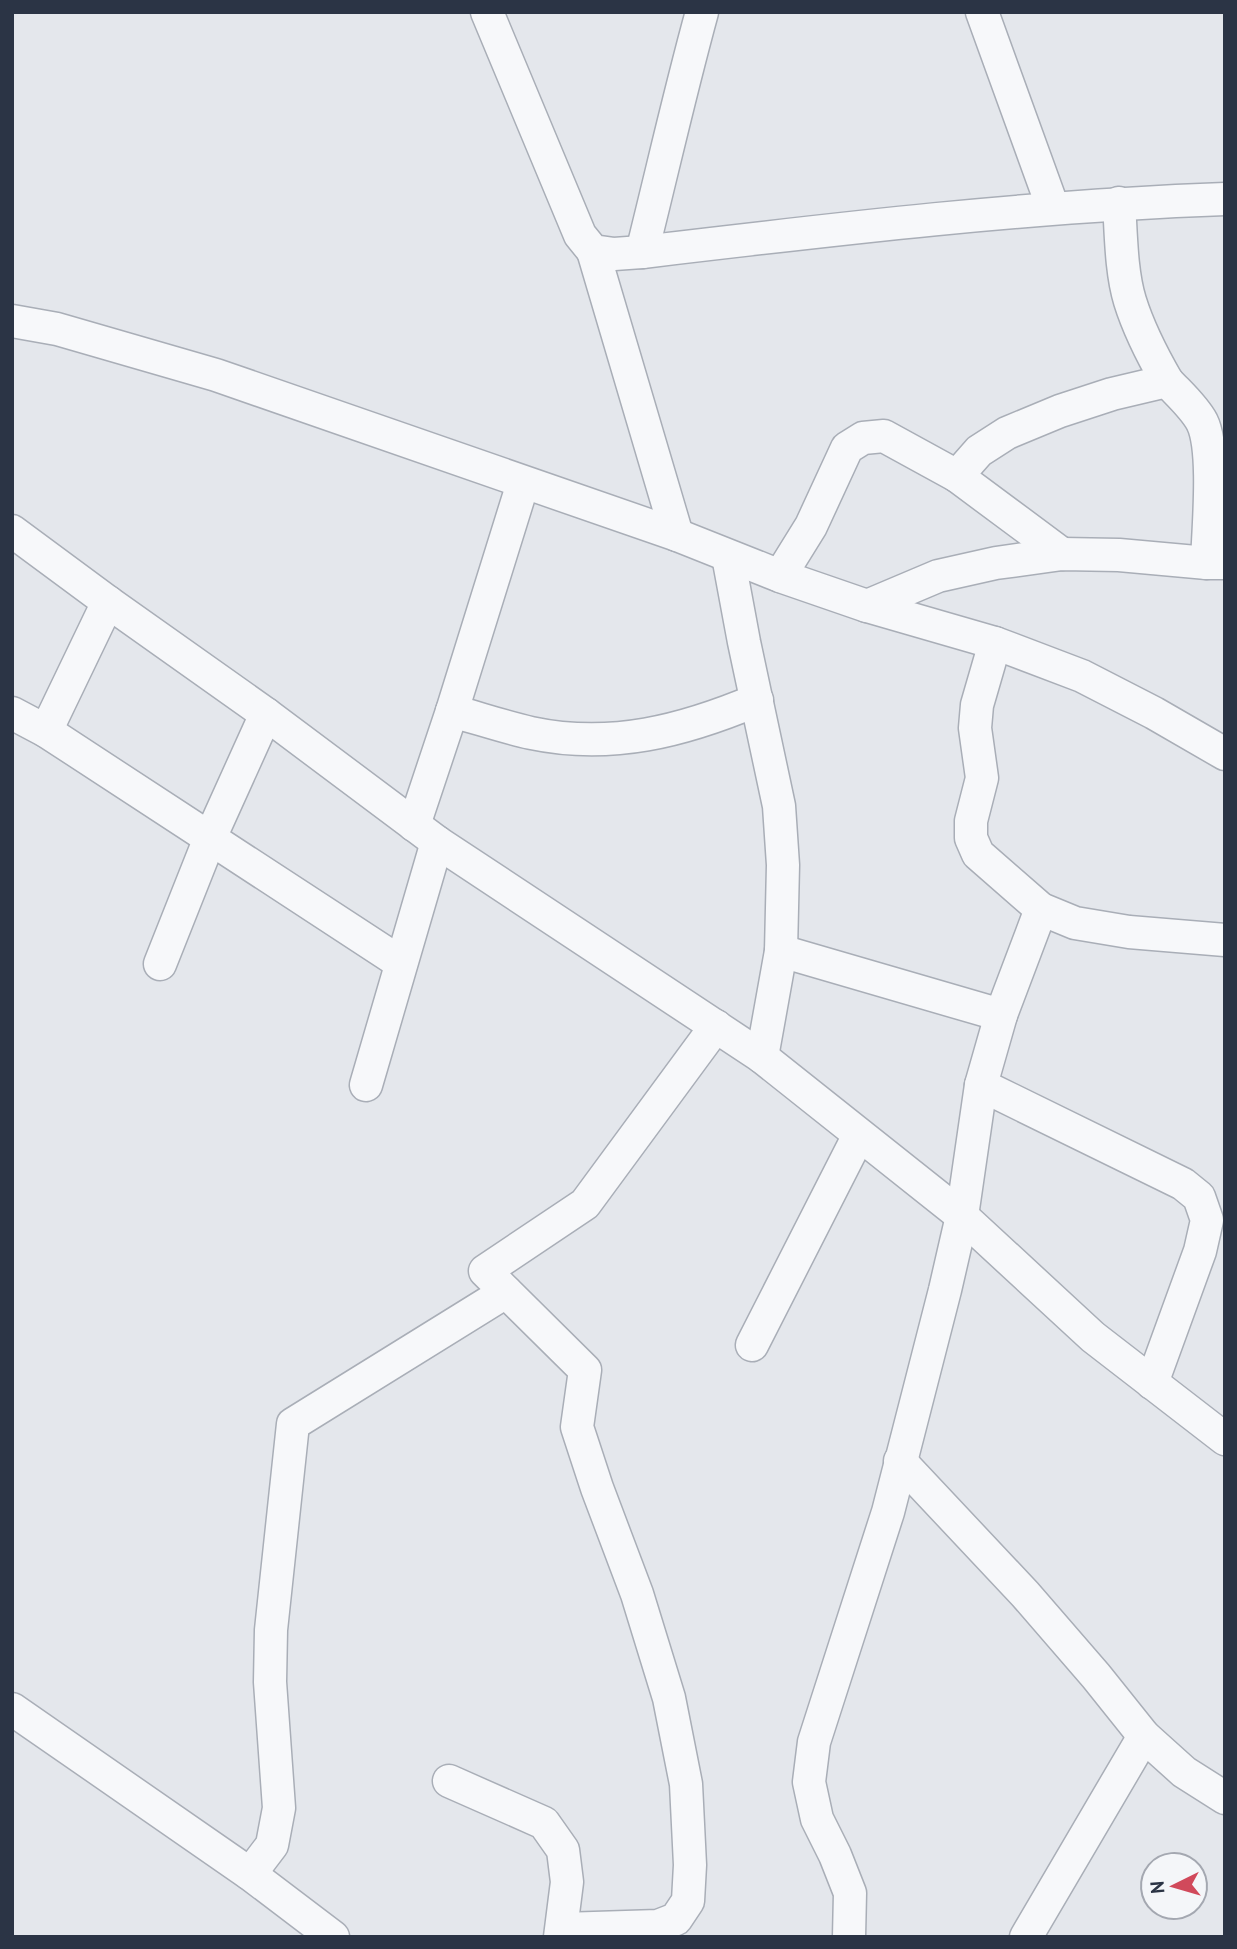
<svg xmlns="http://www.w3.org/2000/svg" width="1237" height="1949" font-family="'PT Sans',sans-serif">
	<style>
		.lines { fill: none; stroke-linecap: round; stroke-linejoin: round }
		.minor-casing { stroke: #a9aeb7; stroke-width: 35 }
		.minor { stroke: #f7f8fa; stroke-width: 32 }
	</style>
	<rect width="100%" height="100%" fill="#e4e7ec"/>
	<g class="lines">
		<defs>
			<g id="minor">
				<path d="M487,12L580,235L593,251L614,254L642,252C836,229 1029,206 1225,199"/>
				<polyline points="982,12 1053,208"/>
				<path d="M1119,203C1121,233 1121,272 1130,301C1139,330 1152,355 1167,381"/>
				<polyline points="593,251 677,535"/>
				<path d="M642,252C662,172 680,92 702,12"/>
				<polyline points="12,321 57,329 216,375 677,535 780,576 867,606 995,643 1082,676 1154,713 1225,754"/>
				<path d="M957,476L979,451L1007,433L1060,411L1112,394L1167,381C1179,394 1194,407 1202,422C1216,450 1208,530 1207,563"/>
				<polyline points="12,531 108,602 266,714 437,842 762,1057 962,1216 1093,1337 1225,1439"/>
				<polyline points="728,556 744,642 779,806 783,865 781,951 762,1057"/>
				<polyline points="780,576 811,526 847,448 863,438 884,436 957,476 1062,554"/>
				<polyline points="867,606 938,576 996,563 1062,554 1119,555 1207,563 1225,563"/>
				<polyline points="995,643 977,705 975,728 982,778 971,821 971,838 978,854 1041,909 1075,923 1129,932 1225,940"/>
				<path d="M452,711C478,718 504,727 531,733C611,750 683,731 757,700"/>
				<polyline points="12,713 46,731 401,963"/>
				<polyline points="46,731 108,602"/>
				<polyline points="414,825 452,711 523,483"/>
				<polyline points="781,951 1001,1015"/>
				<polyline points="160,964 210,838 266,714"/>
				<polyline points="366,1085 437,842"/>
				<polyline points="981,1085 1183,1184 1199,1197 1207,1220 1200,1251 1152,1383"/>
				<polyline points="752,1345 859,1135"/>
				<polyline points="900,1461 1025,1594 1096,1676 1144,1736 1184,1772 1225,1798"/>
				<polyline points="12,1709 250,1874 333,1937"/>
				<polyline points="449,1781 544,1823 563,1850 567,1882 560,1937"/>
				<polyline points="250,1874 272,1845 279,1808 270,1682 271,1630 293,1424 506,1292"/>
				<polyline points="562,1929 658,1926 676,1919 688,1901 690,1865 686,1784 669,1698 637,1594 597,1488 577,1427 585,1370 485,1271 585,1204 716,1026"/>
				<polyline points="849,1937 850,1893 835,1855 817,1819 809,1782 814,1742 888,1512 945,1290 962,1216 981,1085 1001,1015 1041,909"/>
				<polyline points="1026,1937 1144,1736"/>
			</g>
		</defs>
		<!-- minor casing -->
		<use href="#minor" class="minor-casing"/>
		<!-- minor -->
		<use href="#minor" class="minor"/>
	</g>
	<!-- border -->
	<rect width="1237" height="1949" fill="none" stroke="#2b3445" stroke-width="28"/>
	<!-- north arrow -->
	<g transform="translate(1174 1886) rotate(265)"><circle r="33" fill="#f4f6f9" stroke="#a4a8b1" stroke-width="2"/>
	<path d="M0-5L12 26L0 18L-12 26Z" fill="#d1495b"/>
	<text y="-10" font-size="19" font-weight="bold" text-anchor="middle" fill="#2b3445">N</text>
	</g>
</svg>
